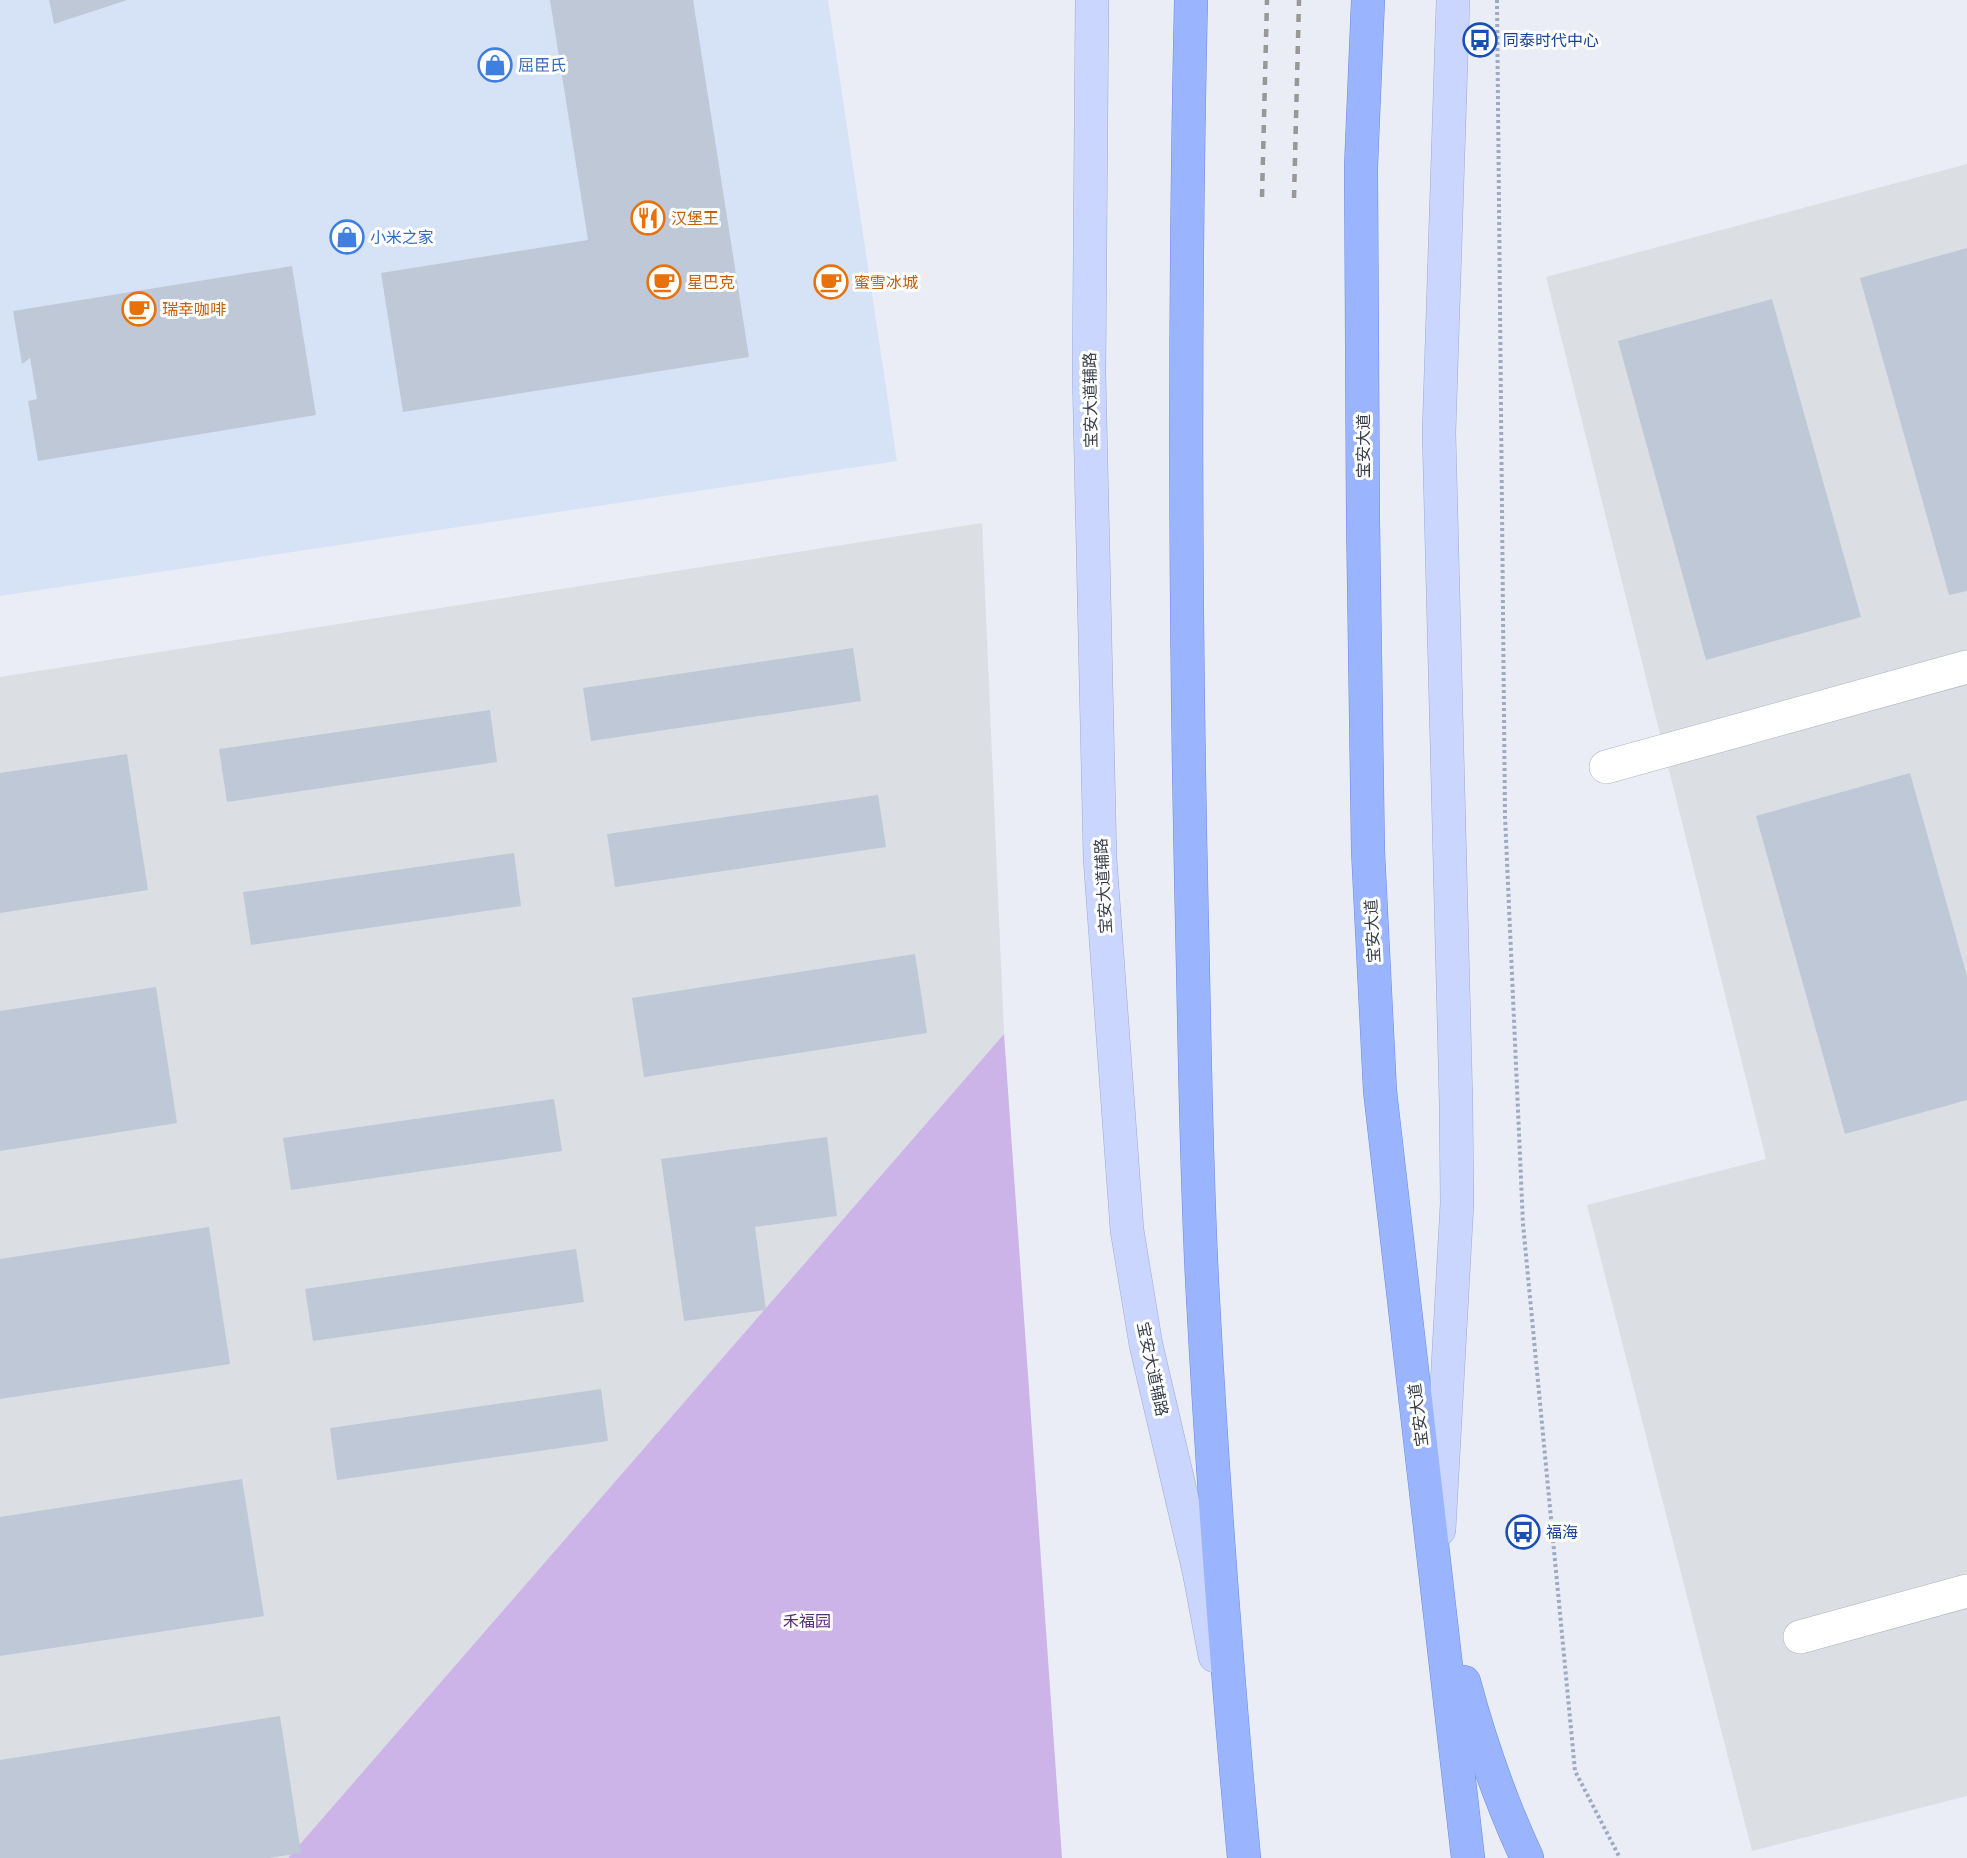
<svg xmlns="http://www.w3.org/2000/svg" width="1967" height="1858" font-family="'Work Sans','Noto Sans SC',sans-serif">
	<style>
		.commercial { fill: #d6e3f6 }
		.industrial { fill: #dbdfe4 }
		.green { fill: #ccb3e8 }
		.building { fill: #bfc8d6 }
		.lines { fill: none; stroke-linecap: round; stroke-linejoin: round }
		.street-casing { stroke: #acb3c0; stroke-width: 34 }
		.secondary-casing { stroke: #9cabd7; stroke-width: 34 }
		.primary-casing { stroke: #698ce3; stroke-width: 34 }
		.path { stroke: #9daac2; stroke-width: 4; stroke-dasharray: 3 3; stroke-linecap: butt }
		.street { stroke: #fff; stroke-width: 33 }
		.secondary { stroke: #cad6fe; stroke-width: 33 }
		.primary { stroke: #9ab5fd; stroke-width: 33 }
		.rail { stroke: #989898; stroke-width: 4.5; stroke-dasharray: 8 8; stroke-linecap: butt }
		.labels { text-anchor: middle; stroke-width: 6; stroke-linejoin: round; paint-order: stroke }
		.transit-label { font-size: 16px; fill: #164399; stroke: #fff; text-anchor: start }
		.shop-label { font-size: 16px; fill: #366cbe; stroke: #fff; text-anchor: start }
		.food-label { font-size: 16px; fill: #c56008; stroke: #fff; text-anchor: start }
		.street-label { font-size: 16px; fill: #383e49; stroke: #fff }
		.park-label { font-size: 16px; fill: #5d2a7b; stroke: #fff }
	</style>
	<rect width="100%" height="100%" fill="#eaedf5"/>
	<!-- commercial -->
	<polygon class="commercial" points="0,0 828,0 897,461 0,596"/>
	<!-- industrial -->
	<g class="industrial">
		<polygon points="1967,164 1967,1796 1752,1851 1587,1205 1766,1159 1546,277"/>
		<polygon points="982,523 1004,1034 288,1858 0,1858 0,677"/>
	</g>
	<!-- green -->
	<polygon class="green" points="1004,1034 1062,1858 288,1858"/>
	<!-- building -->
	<g class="building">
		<polygon points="49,0 127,0 54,24"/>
		<polygon points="550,0 693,0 749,357 403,412 381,273 588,240"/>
		<polygon points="1967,248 1967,591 1949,595 1860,278"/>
		<polygon points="292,266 316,415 38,461 28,401 37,399 30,358 22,364 13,311"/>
		<polygon points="1772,299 1861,617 1706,660 1618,341"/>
		<polygon points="853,648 861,701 591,741 583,688"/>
		<polygon points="490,710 497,762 227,802 219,749"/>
		<polygon points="127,754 148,890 0,913 0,773"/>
		<polygon points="1910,773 1967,976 1967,1100 1845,1134 1756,816"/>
		<polygon points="878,795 886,847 615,887 607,834"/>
		<polygon points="514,853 521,906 251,945 243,892"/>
		<polygon points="915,954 927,1033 644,1077 632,998"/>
		<polygon points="156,987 177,1123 0,1151 0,1011"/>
		<polygon points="554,1099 562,1151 291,1190 283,1138"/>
		<polygon points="827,1137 837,1216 755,1227 766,1310 684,1321 661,1159"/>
		<polygon points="209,1227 230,1364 0,1399 0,1259"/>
		<polygon points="576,1249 584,1302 313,1341 305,1289"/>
		<polygon points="601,1389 608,1441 337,1480 330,1428"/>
		<polygon points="242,1479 264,1616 0,1656 0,1517"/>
		<polygon points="280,1716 301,1853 269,1858 0,1858 0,1760"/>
	</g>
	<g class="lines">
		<defs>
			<g id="street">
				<polyline points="1606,767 1967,667"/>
				<polyline points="1800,1637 1967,1591"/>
			</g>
			<g id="secondary">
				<polyline points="1092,0 1089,373 1100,858 1127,1230 1146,1345 1199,1571 1215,1656"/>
				<polyline points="1439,1530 1457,1203 1456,1103 1439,433 1453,0"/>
			</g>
			<g id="primary">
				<path d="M1191,0C1184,308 1185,617 1192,925C1195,1050 1196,1174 1203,1299C1213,1486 1227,1672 1244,1858"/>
				<polyline points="1368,0 1361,167 1363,520 1368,851 1380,1091 1468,1858"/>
				<path d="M1464,1682C1480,1742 1501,1802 1527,1858"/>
			</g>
		</defs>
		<!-- street casing -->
		<use href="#street" class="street-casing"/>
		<!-- secondary casing -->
		<use href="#secondary" class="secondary-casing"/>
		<!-- primary casing -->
		<use href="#primary" class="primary-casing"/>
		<!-- path -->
		<polyline class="path" points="1497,0 1505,816 1523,1224 1575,1771 1620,1858"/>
		<!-- street -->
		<use href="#street" class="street"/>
		<!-- secondary -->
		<use href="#secondary" class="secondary"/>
		<!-- primary -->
		<use href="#primary" class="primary"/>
		<!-- rail -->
		<g class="rail">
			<polyline points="1262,197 1267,0"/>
			<polyline points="1294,198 1299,0"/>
		</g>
	</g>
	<!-- icons -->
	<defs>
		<symbol id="bus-ring" viewBox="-11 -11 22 22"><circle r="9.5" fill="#fff" stroke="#1a4fb4" stroke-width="1.5"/><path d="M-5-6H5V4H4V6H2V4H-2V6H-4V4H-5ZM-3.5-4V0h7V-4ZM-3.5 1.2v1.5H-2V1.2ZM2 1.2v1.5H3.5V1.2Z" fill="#1a4fb4"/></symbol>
		<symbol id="shop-ring" viewBox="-11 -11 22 22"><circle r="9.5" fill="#fff" stroke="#3f7fe0" stroke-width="1.5"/><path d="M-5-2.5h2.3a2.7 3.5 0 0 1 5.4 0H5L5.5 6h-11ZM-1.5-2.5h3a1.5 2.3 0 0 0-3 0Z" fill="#3f7fe0"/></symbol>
		<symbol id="restaurant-ring" viewBox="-11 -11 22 22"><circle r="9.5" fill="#fff" stroke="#e8710a" stroke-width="1.5"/><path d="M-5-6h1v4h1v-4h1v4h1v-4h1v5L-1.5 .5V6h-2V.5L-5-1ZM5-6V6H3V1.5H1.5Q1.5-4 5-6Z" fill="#e8710a"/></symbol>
		<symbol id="cafe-ring" viewBox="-11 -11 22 22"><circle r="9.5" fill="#fff" stroke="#e8710a" stroke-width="1.5"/><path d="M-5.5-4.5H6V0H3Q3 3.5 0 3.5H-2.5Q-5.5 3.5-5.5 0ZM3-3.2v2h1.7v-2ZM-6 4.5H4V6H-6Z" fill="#e8710a"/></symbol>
	</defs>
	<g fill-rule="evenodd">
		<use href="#bus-ring" x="1461" y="21" width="38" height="38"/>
		<use href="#shop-ring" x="476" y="46" width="38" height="38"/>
		<use href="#restaurant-ring" x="629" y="199" width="38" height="38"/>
		<use href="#shop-ring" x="328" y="218" width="38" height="38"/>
		<use href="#cafe-ring" x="645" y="263" width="38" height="38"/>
		<use href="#cafe-ring" x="812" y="263" width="38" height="38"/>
		<use href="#cafe-ring" x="120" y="290" width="38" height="38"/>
		<use href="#bus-ring" x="1504" y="1513" width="38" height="38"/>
	</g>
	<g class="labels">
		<!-- transit labels -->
		<g class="transit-label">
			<text x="1503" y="46">同泰时代中心</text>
			<text x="1546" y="1538">福海</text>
		</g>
		<!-- shop labels -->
		<g class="shop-label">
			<text x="518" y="71">屈臣氏</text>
			<text x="370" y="243">小米之家</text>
		</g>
		<!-- food labels -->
		<g class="food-label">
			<text x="671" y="224">汉堡王</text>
			<text x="687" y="288">星巴克</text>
			<text x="854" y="288">蜜雪冰城</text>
			<text x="162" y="315">瑞幸咖啡</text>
		</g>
		<!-- street labels -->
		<g class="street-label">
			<text transform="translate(1090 400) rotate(-91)" y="6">宝安大道辅路</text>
			<text transform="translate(1363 446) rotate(-90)" y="6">宝安大道</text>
			<text transform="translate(1103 886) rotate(-93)" y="6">宝安大道辅路</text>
			<text transform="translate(1372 931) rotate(-93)" y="6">宝安大道</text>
			<text transform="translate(1153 1369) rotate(78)" y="6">宝安大道辅路</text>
			<text transform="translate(1418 1415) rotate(-97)" y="6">宝安大道</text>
		</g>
		<!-- park labels -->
		<g class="park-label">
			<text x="807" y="1627">禾福园</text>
		</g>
	</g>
</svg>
